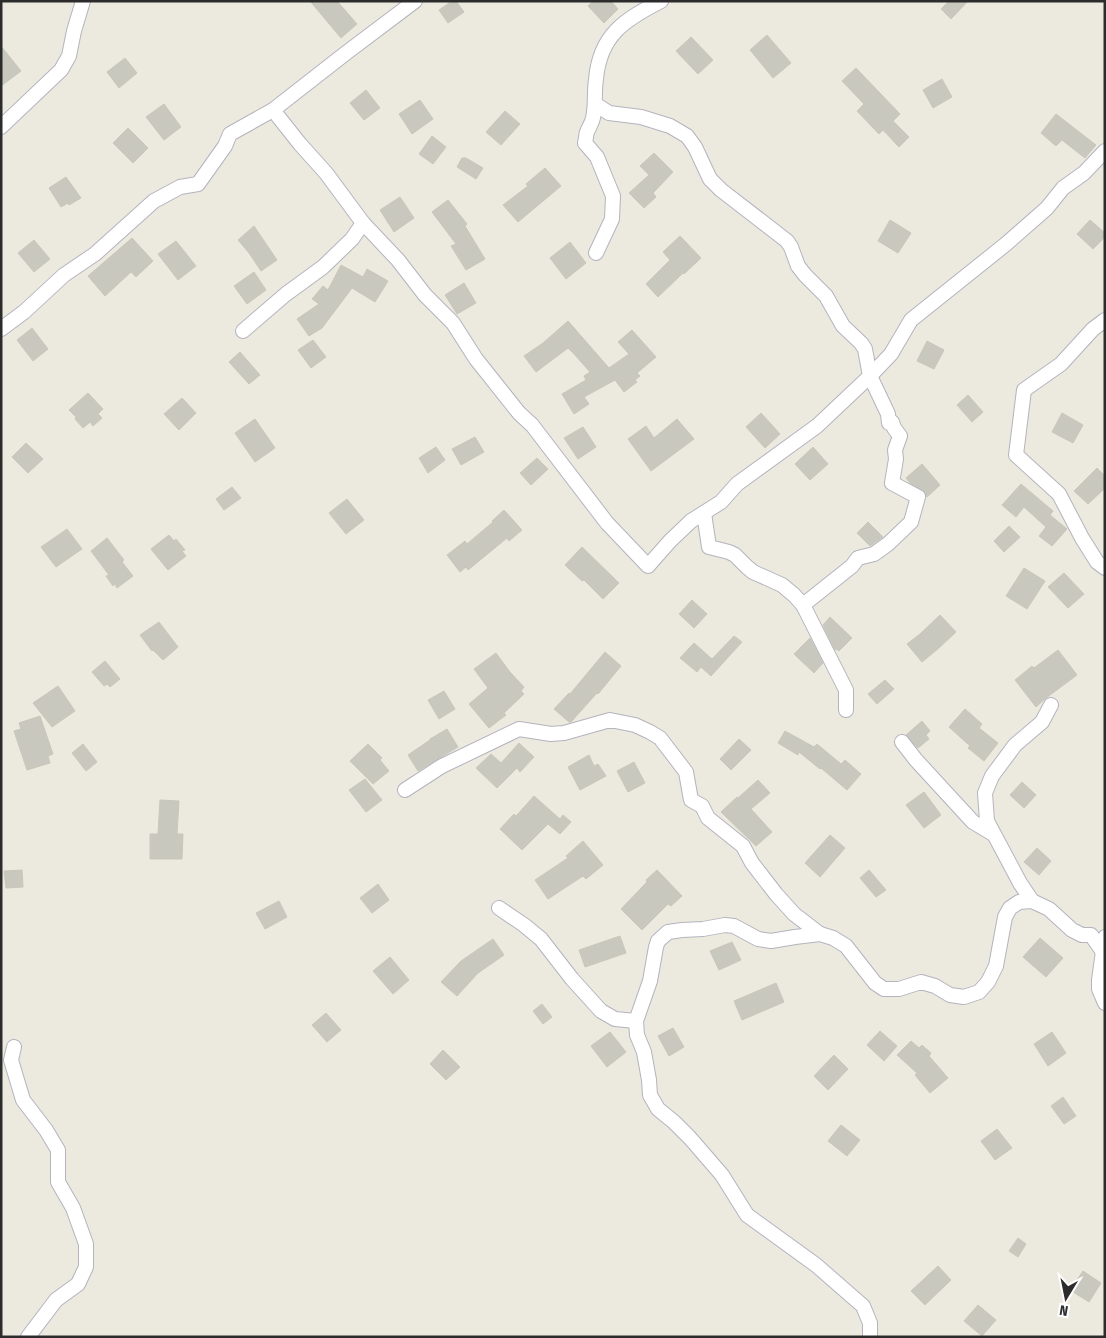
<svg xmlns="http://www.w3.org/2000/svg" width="1106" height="1338" font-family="'Fira Sans Condensed',sans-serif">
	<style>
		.building { fill: #c8c8be; stroke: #c8c7b9 }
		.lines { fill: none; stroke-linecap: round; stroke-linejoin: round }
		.minor-casing { stroke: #b4b3be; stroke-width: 16 }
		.minor { stroke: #fff; stroke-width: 14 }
	</style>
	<rect width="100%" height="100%" fill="#eceadf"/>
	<!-- building -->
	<g class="building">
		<polygon points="310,1 337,1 357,24 341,38"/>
		<polygon points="452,1 456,1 464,12 448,23 439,10"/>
		<polygon points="593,1 611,1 618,9 604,23 588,6"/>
		<polygon points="949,1 968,1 951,19 941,9"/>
		<polygon points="767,35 791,63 773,78 750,50"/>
		<polygon points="691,37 713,60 698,74 676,51"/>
		<polygon points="1,46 21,71 1,86"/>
		<polygon points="125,58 137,73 119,88 107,72"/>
		<polygon points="856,68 900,114 893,121 909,137 899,147 883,130 879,134 857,111 864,104 842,81"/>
		<polygon points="942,79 952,97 933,108 923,90"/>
		<polygon points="366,90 380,108 364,120 350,103"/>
		<polygon points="420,100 433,119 412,134 399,114"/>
		<polygon points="164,104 181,127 164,140 146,117"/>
		<polygon points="505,111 520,124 501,145 486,132"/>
		<polygon points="1056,114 1096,145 1085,158 1062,140 1056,146 1041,133"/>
		<polygon points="128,128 148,148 133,163 113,143"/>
		<polygon points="432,136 446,147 433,164 419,154"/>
		<polygon points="654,153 673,172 653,193 656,197 644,208 629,193 649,175 640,166"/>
		<polygon points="462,158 466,158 483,168 476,179 457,167"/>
		<polygon points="545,168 561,186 518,222 503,205 528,186 526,184"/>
		<polygon points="66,177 81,198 69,205 68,203 61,207 49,188"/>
		<polygon points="400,197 414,218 394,232 380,210"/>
		<polygon points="448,200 467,224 465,226 485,259 466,270 451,246 456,244 432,212"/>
		<polygon points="890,220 911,233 898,253 878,241"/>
		<polygon points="1090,220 1105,233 1105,237 1093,249 1077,234"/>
		<polygon points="254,226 277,260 261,271 249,253 238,240"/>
		<polygon points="680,236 701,258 684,274 683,273 658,297 646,284 670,260 663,252"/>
		<polygon points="132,238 153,261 136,277 131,272 105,296 88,276"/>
		<polygon points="34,240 50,259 34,272 18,253"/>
		<polygon points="176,241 196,266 178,280 158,254"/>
		<polygon points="570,242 586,263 566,279 550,258"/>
		<polygon points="341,265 363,277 367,269 388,281 375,302 352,288 322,328 309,336 297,319 319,304 312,299 323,286 328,290"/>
		<polygon points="254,272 266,290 247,304 234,286"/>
		<polygon points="464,283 476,303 457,314 445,295"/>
		<polygon points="568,321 609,368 629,354 618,342 632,330 656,357 637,373 640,376 635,380 637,382 624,392 615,380 584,397 589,404 574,414 562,394 586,380 584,376 590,372 575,355 568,348 536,372 524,356 543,343"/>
		<polygon points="32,328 48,349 33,361 17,340"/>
		<polygon points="313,340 326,357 311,368 298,350"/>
		<polygon points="927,341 944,350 934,369 917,361"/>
		<polygon points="240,352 260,375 249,384 229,362"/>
		<polygon points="88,393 103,409 98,414 102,418 93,426 90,422 83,428 75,419 76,417 69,410"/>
		<polygon points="968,395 983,412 972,422 957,405"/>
		<polygon points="182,398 196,413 179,430 164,414"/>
		<polygon points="761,413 780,434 765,448 746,427"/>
		<polygon points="1062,413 1083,425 1073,443 1052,432"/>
		<polygon points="255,419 275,448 255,462 235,433"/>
		<polygon points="677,419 694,439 651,471 628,439 646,426 654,438"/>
		<polygon points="583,427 596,447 578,459 564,438"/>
		<polygon points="475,437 484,452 461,465 452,449"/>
		<polygon points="26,443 43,459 28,473 12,457"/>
		<polygon points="436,447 445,460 428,473 419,458"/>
		<polygon points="813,447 828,464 810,480 795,464"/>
		<polygon points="537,458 548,469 531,485 520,473"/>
		<polygon points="922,464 940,485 927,497 925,492 910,483 906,478"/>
		<polygon points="1097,468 1105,476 1105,488 1088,504 1074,491"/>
		<polygon points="1021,484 1053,511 1050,515 1067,529 1052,546 1039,536 1046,527 1024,507 1016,517 1002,505"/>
		<polygon points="232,487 241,498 224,510 216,499"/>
		<polygon points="347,499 364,520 346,534 329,513"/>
		<polygon points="504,510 522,530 509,541 507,538 468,570 466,567 460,572 447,555 465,541 467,544 493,522 492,521"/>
		<polygon points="868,522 883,537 870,546 857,533"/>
		<polygon points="1009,526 1020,537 1004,552 994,541"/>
		<polygon points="67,529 82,549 56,567 41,547"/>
		<polygon points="169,535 174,541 176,539 185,550 182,551 186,556 168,570 151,549"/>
		<polygon points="107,538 124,560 122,562 133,576 117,588 115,584 113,586 106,576 109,575 91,551"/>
		<polygon points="582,547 619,583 603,599 584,580 582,581 565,565"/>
		<polygon points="1024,568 1045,581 1027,609 1006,596"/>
		<polygon points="1064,573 1084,594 1068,608 1048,587"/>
		<polygon points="692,600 707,614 694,628 679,614"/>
		<polygon points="940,615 956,632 939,648 922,662 907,644 920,634"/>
		<polygon points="830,617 852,638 839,651 836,649 835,650 823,625"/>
		<polygon points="159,622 178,647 163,660 153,650 152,651 140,635"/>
		<polygon points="734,636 742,642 711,676 701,667 697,672 680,658 694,643 712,659"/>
		<polygon points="810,638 823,663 814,673 794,654"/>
		<polygon points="1058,650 1077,675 1046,698 1036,707 1015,680 1032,666 1034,668"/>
		<polygon points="605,652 621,666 598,694 597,693 571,722 569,722 554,709 569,693 570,694"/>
		<polygon points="496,653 510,672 524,687 521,691 524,694 504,713 506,715 489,728 469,704 488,688 474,669"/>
		<polygon points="105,661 120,679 110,687 107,684 104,686 92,672"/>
		<polygon points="885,680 894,689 877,704 868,694"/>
		<polygon points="58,686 75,711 52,727 33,703"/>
		<polygon points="444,691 455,709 439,719 428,700"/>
		<polygon points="965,709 982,724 979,728 998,743 984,761 968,748 970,746 949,727"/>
		<polygon points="40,716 53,754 48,756 50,763 27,770 14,731 21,729 19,723"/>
		<polygon points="922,721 930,731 926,735 929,739 918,748 906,735"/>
		<polygon points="447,729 458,747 418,771 408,755 430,740 430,739"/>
		<polygon points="785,731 814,747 817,744 841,764 845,760 861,774 847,790 821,768 820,769 799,752 798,755 778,743"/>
		<polygon points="739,739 751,750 731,770 720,759"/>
		<polygon points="519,743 534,757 520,772 517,768 497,788 476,768 491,754 501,763"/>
		<polygon points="83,744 97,762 86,771 72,753"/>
		<polygon points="368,744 382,758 380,760 389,771 373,784 350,761"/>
		<polygon points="589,755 594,766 598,764 606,776 580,790 568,767"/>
		<polygon points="634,762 645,783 628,792 617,771"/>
		<polygon points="365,779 382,800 366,812 349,790"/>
		<polygon points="758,780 770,793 751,809 772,832 756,846 721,812 737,797 738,798"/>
		<polygon points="1022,782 1036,795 1024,808 1010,795"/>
		<polygon points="924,792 941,815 924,828 906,805"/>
		<polygon points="534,796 560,819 563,815 571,822 560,834 548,824 522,850 500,829 514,814 516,816"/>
		<polygon points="160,800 179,801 177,834 183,834 182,859 150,859 150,834 158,834"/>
		<polygon points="830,835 845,848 820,877 805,863"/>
		<polygon points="583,841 603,865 586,879 583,876 548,899 535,880 568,858 566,856"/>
		<polygon points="1037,848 1051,861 1039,875 1024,862"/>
		<polygon points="22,870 23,887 6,888 4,871"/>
		<polygon points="657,870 682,896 671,906 668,904 642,930 621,909 647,882 646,880"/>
		<polygon points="869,870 886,890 876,897 860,878"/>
		<polygon points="378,884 389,900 372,913 360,898"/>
		<polygon points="279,901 287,917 265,929 256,913"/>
		<polygon points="620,936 626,953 585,967 579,950"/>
		<polygon points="1040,938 1063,958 1046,977 1023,957"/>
		<polygon points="493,939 504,955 478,973 457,996 441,982 461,961"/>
		<polygon points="732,942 741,960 719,970 710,951"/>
		<polygon points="390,957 409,980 393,994 373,971"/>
		<polygon points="776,983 784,1002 742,1020 734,1001"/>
		<polygon points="542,1004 552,1017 543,1024 533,1011"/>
		<polygon points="326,1013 341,1030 327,1042 312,1025"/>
		<polygon points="673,1028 684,1047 669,1056 658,1036"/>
		<polygon points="880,1031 897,1046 884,1061 867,1045"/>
		<polygon points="610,1032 626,1052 607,1067 591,1046"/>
		<polygon points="1052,1032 1066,1053 1048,1066 1034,1044"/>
		<polygon points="911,1041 919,1048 922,1045 931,1053 929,1056 948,1078 930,1093 915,1075 917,1073 897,1055"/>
		<polygon points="443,1050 460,1067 446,1080 430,1064"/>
		<polygon points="834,1055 848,1069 828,1090 814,1076"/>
		<polygon points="1063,1097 1076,1116 1064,1124 1051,1106"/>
		<polygon points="841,1125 860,1140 847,1156 828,1141"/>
		<polygon points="997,1129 1012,1148 995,1160 981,1141"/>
		<polygon points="1018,1238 1026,1244 1018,1257 1009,1251"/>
		<polygon points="938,1266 951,1280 925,1305 911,1291"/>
		<polygon points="1083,1271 1101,1283 1089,1302 1070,1290"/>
		<polygon points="978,1305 996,1320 982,1336 964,1321"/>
	</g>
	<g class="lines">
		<defs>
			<g id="minor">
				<polyline points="595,104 609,113 641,117 670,126 687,136 695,147 710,179 721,190 787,241 791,247 798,266 805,275 826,296 843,326 861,343 865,349 870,376 888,414 889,423 892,422 894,428 900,436 895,450 896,459 892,483 918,497 911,522 888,544 874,554 858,558 852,566 803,605"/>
				<polyline points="1,127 61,70 69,56 74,31 83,1"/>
				<polyline points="363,223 398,260 425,295 453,323 476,359 519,413 532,425 607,523 648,566 670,541 691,521 721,502 737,484 817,426 870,376 891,354 911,320 1006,244 1047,208 1063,188 1084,173 1105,151"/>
				<path d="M596,253L612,219L613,196L597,157L585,143C586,139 586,135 587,132C589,127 592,123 593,118C596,105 594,92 596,79C600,35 624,20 661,1"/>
				<polyline points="1105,320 1093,329 1061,364 1024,390 1016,455 1059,494 1082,538 1097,562 1105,568"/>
				<polyline points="1,329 24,312 64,275 95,254 154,201 180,187 198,184 225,146 230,134 273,110 346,53 415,1"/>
				<polyline points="243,331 286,294 323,267 352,239 363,223 326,173 300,144 273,110"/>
				<polyline points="704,513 709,547 729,552 735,555 747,567 753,572 782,585 794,595 803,605 846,690 846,710"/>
				<polyline points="902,742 916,760 973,822 993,834"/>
				<polyline points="405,790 442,766 519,729 551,734 564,733 610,720 635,725 650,732 660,738 686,772 691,800 702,806 708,818 743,846 752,863 776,894 794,914 820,934"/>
				<polyline points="1032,901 1020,883 987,821 985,793 992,776 1015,745 1042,722 1051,705"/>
				<polyline points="499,908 524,925 541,939 572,979 601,1011 615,1019 636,1021"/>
				<polyline points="1105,937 1099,980 1099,989 1105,1003"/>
				<polyline points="14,1047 11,1060 23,1100 46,1130 58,1150 58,1182 73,1208 86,1244 86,1267 78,1284 56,1300 28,1337"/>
				<polyline points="870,1337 870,1323 863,1306 816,1265 747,1215 722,1175 690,1138 674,1122 658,1109 650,1095 649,1080 644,1052 637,1035 636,1021 650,981 656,947 658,941 668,932 682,930 703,929 725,925 734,926 758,939 771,941 795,937 820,934 833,938 846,946 875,983 884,989 899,989 921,982 935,986 950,995 964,997 979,992 988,982 996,966 1005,917 1010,908 1019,902 1032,901 1049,909 1072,930 1082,935 1091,935 1103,952"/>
			</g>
		</defs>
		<!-- minor casing -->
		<use href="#minor" class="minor-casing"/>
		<!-- minor -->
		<use href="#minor" class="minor"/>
	</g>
	<!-- border -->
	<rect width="1106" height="1338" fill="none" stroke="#2c2c2c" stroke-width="5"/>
	<!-- north arrow -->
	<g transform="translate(1066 1298) rotate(190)" stroke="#ffffff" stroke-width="4" paint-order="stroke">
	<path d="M0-4L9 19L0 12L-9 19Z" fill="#2c2c2c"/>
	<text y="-8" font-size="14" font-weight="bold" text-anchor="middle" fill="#2c2c2c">N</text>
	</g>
</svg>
